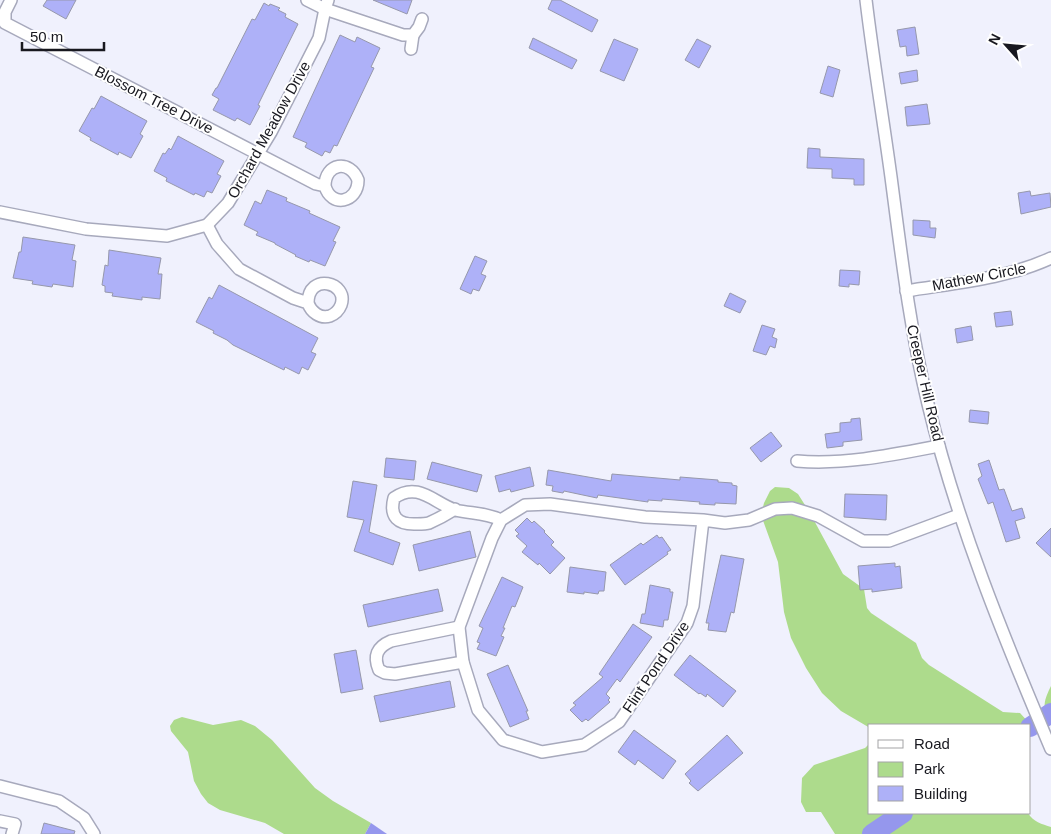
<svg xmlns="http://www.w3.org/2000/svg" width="1051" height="834" font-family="Helvetica,sans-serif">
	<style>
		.green { fill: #addb8c }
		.water { fill: #9597ed }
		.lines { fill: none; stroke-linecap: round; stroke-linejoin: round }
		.river { stroke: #9597ed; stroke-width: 20 }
		.building { fill: #aeb1f8; stroke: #9698ab }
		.minor-casing { stroke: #a7a9bc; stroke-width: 14 }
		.minor { stroke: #fff; stroke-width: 11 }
		.labels { text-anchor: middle; stroke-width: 4; stroke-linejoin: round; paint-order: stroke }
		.street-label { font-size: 15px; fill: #18181f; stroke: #fff }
	</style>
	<rect width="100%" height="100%" fill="#f0f1fd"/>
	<!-- green -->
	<g class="green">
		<polygon points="775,487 789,488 798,494 810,513 843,574 864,589 867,608 871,613 916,643 922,658 929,665 1003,712 1020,713 1031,725 1030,729 1030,725 870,725 870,728 841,711 822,693 806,668 791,638 784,612 778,562 761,515 764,503 770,491"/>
		<path d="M1051,686V722C1041,709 1044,700 1051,686Z"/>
		<polygon points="182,717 213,725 241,720 255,726 272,740 315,788 333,801 371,823 365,834 284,834 265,823 220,810 208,803 201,794 194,781 188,752 171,731 170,726 174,720"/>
		<path d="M870,743V813H1028C1033,822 1042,824 1051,827V834H835L821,812H806L801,802L802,778L814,765L865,748Z"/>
	</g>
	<!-- water -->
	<polygon class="water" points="371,823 387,834 365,834"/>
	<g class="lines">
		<!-- river -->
		<g class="river">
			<polyline points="1030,727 1051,713"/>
			<polyline points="872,834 903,813"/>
		</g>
	</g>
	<!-- building -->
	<g class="building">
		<polygon points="47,0 76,0 66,19 43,6"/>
		<polygon points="373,0 412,0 407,14"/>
		<polygon points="552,0 560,0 598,20 592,32 548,9"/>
		<polygon points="264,3 269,6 270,4 280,8 278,10 286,14 285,17 298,24 258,105 260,106 250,125 237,118 235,121 213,110 219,99 212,95 216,88 217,88 252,19 255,20"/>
		<polygon points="915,27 919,54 907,56 906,46 900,47 897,30"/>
		<polygon points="340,35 355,42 357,37 380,48 371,67 374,68 337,146 334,145 330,153 325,151 322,156 305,147 307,143 293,137"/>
		<polygon points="533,38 577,60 572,69 529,48"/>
		<polygon points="614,39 638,49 624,81 600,71"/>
		<polygon points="697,39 711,46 699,68 685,60"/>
		<polygon points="828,66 840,70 833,97 820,93"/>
		<polygon points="917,70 918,81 901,84 899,73"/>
		<polygon points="101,96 147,121 140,134 143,136 131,158 119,152 118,155 90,140 91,138 79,131 92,108 94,109"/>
		<polygon points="927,104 930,124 907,126 905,107"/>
		<polygon points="178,136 224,161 217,174 221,176 212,193 207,191 204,197 195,193 194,195 166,181 167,178 154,171 163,153 165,154 169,148 171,150"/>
		<polygon points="808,148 820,149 820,157 864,159 864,185 854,185 854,179 832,178 832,169 807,168"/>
		<polygon points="267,190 287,198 286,201 310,211 309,213 340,227 333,241 336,242 325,266 310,260 309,262 295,256 296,255 275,244 275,243 256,235 258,232 244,225 255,201 261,204"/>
		<polygon points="1030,191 1031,196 1050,193 1051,207 1021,214 1018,193"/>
		<polygon points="913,220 930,221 930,228 936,228 935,238 913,235"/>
		<polygon points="23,237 75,245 72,260 76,261 73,287 53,284 52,287 32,284 33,281 13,278 19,252 21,252"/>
		<polygon points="109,250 161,258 158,274 162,274 160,299 142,297 142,300 112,296 113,293 105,292 105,286 102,285 105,265 108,266"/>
		<polygon points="475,256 487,261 481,274 486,276 479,291 473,289 471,294 460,289"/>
		<polygon points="840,270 860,271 859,285 849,284 849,287 839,286"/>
		<polygon points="219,285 318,338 311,352 316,354 308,370 302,367 299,374 285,367 284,370 233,345 227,340 213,333 214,331 196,322 209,297 212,299"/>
		<polygon points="730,293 746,301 740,313 724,306"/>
		<polygon points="1011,311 1013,325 996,327 994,313"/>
		<polygon points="762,325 775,329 772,337 777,339 775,348 770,346 766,355 753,351"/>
		<polygon points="971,326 973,340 957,343 955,329"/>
		<polygon points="970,410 989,412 988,424 969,422"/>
		<polygon points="860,418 862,440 843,442 843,446 827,448 825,434 840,432 840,423 851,422 851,419"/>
		<polygon points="771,432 782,446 761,462 750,448"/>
		<polygon points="386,458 416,461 414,480 384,477"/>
		<polygon points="989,460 999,490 1004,489 1012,511 1022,508 1025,518 1015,521 1020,538 1006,542 993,502 988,504 978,479 982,476 978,464"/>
		<polygon points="432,462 482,475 477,492 427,479"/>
		<polygon points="530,467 534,486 511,492 510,489 499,492 495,476"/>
		<polygon points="548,470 611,481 612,474 680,480 680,477 718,480 718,482 732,483 732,485 737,486 736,504 715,503 715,505 699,504 700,502 662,499 662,501 648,500 648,502 598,495 597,498 564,491 563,493 552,491 553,486 546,485"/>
		<polygon points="353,481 377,485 369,532 400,543 393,565 354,551 364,520 347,517"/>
		<polygon points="845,494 887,495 886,520 844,517"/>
		<polygon points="527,518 532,523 534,521 545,531 544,532 554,542 551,545 565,558 550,574 539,563 538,565 522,552 527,546 516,536 519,534 515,530"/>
		<polygon points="1051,528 1051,557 1036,543"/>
		<polygon points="470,531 476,557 419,571 413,545"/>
		<polygon points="657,535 659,538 662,537 671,550 667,552 668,554 625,585 610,565 641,543 643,545"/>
		<polygon points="721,555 744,559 734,613 731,612 726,632 708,630 709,623 706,623"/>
		<polygon points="895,563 895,567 900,566 902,588 872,592 872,589 860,590 858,566"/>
		<polygon points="570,567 606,572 604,591 599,591 598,594 584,592 584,594 567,592"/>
		<polygon points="502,577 523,587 515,607 512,606 503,628 505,628 501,636 504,637 496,656 477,649 480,643 477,642 483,628 479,626"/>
		<polygon points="650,585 670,589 670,592 673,592 668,620 664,620 663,627 640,623 642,614 645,614"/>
		<polygon points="438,589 443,611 368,627 363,605"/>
		<polygon points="633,624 652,637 620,682 617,679 606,694 610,698 608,700 610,702 588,721 586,719 582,722 570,710 576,705 573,703 603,677 599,674"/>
		<polygon points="356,650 363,689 341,693 334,654"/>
		<polygon points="690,655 736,691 723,707 707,694 706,697 700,693 699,694 674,675"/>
		<polygon points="508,665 528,711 526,711 529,719 510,727 487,674"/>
		<polygon points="450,681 455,707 380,722 374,696"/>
		<polygon points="634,730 676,761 663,779 638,760 635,765 618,752"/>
		<polygon points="727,735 743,753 698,791 689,783 691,781 685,774"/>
		<polygon points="44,823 75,831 74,834 41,834"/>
	</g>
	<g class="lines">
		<defs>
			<g id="minor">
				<path d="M11,0L5,12V23L316,184L325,186C331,208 358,203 358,180C350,159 325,163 325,186"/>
				<polyline points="307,0 325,9 403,35 413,35 419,27 422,19"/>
				<path d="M866,0C873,59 883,118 891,177C901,253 910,330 928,404C957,523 1003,636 1051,749"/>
				<polyline points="411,49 413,35"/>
				<polyline points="0,212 86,229 167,236 207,225 228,203 271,132 319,38 325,9 328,0"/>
				<path d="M207,225L217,244L239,269L293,298L308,303C311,312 320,319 330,316C335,314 339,310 341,305C349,282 308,272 308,303"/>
				<path d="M906,291C954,283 1006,279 1051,258"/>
				<path d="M797,461C844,465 892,455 939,446"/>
				<path d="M455,509C447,514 438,519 429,523C426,524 422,524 417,524C398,525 389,517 394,498C418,481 434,503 455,510C472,514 484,512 501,520"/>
				<polyline points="703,520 693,606 687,623 619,722 584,745 542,752 503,740 478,710 463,662 459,627 492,538 501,520 525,505 550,504 645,517 703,520 725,523 749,520 775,509 792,508 818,516 863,541 889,541 959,515"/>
				<path d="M459,627L391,641C377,647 373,656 379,670L385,673L395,674L463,662"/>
				<polyline points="0,786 59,801 84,818 94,834"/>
				<polyline points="0,821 15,824 12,834"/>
			</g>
		</defs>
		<!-- minor casing -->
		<use href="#minor" class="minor-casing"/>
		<!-- minor -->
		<use href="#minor" class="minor"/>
	</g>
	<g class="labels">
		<!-- street labels -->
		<g class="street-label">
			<text transform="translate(154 100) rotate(27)" y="5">Blossom Tree Drive</text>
			<text transform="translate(269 130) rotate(-61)" y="5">Orchard Meadow Drive</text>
			<text transform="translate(979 277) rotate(-11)" y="5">Mathew Circle</text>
			<text transform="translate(925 383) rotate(77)" y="5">Creeper Hill Road</text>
			<text transform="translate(656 667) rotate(-56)" y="5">Flint Pond Drive</text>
		</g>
	</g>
	<!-- legend -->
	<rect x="868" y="724" width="162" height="90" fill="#ffffff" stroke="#a3a3a5"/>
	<rect x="878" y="740" width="25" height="8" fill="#ffffff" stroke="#a3a3a5"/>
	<text x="914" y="749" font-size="15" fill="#18181f">Road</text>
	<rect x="878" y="762" width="25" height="15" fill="#addb8c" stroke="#a3a3a5"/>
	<text x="914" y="774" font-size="15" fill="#18181f">Park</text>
	<rect x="878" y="786" width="25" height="15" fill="#aeb1f8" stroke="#a3a3a5"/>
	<text x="914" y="799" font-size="15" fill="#18181f">Building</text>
	<!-- north arrow -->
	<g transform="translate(1006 45) rotate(297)" stroke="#ffffff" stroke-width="4" paint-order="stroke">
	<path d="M0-4L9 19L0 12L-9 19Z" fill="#18181f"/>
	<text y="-8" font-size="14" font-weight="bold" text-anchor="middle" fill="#18181f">N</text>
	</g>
	<!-- scale -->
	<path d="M22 42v8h82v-8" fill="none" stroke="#18181f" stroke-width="2.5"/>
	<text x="30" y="42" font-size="15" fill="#18181f" stroke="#ffffff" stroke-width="4" paint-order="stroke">50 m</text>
</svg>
